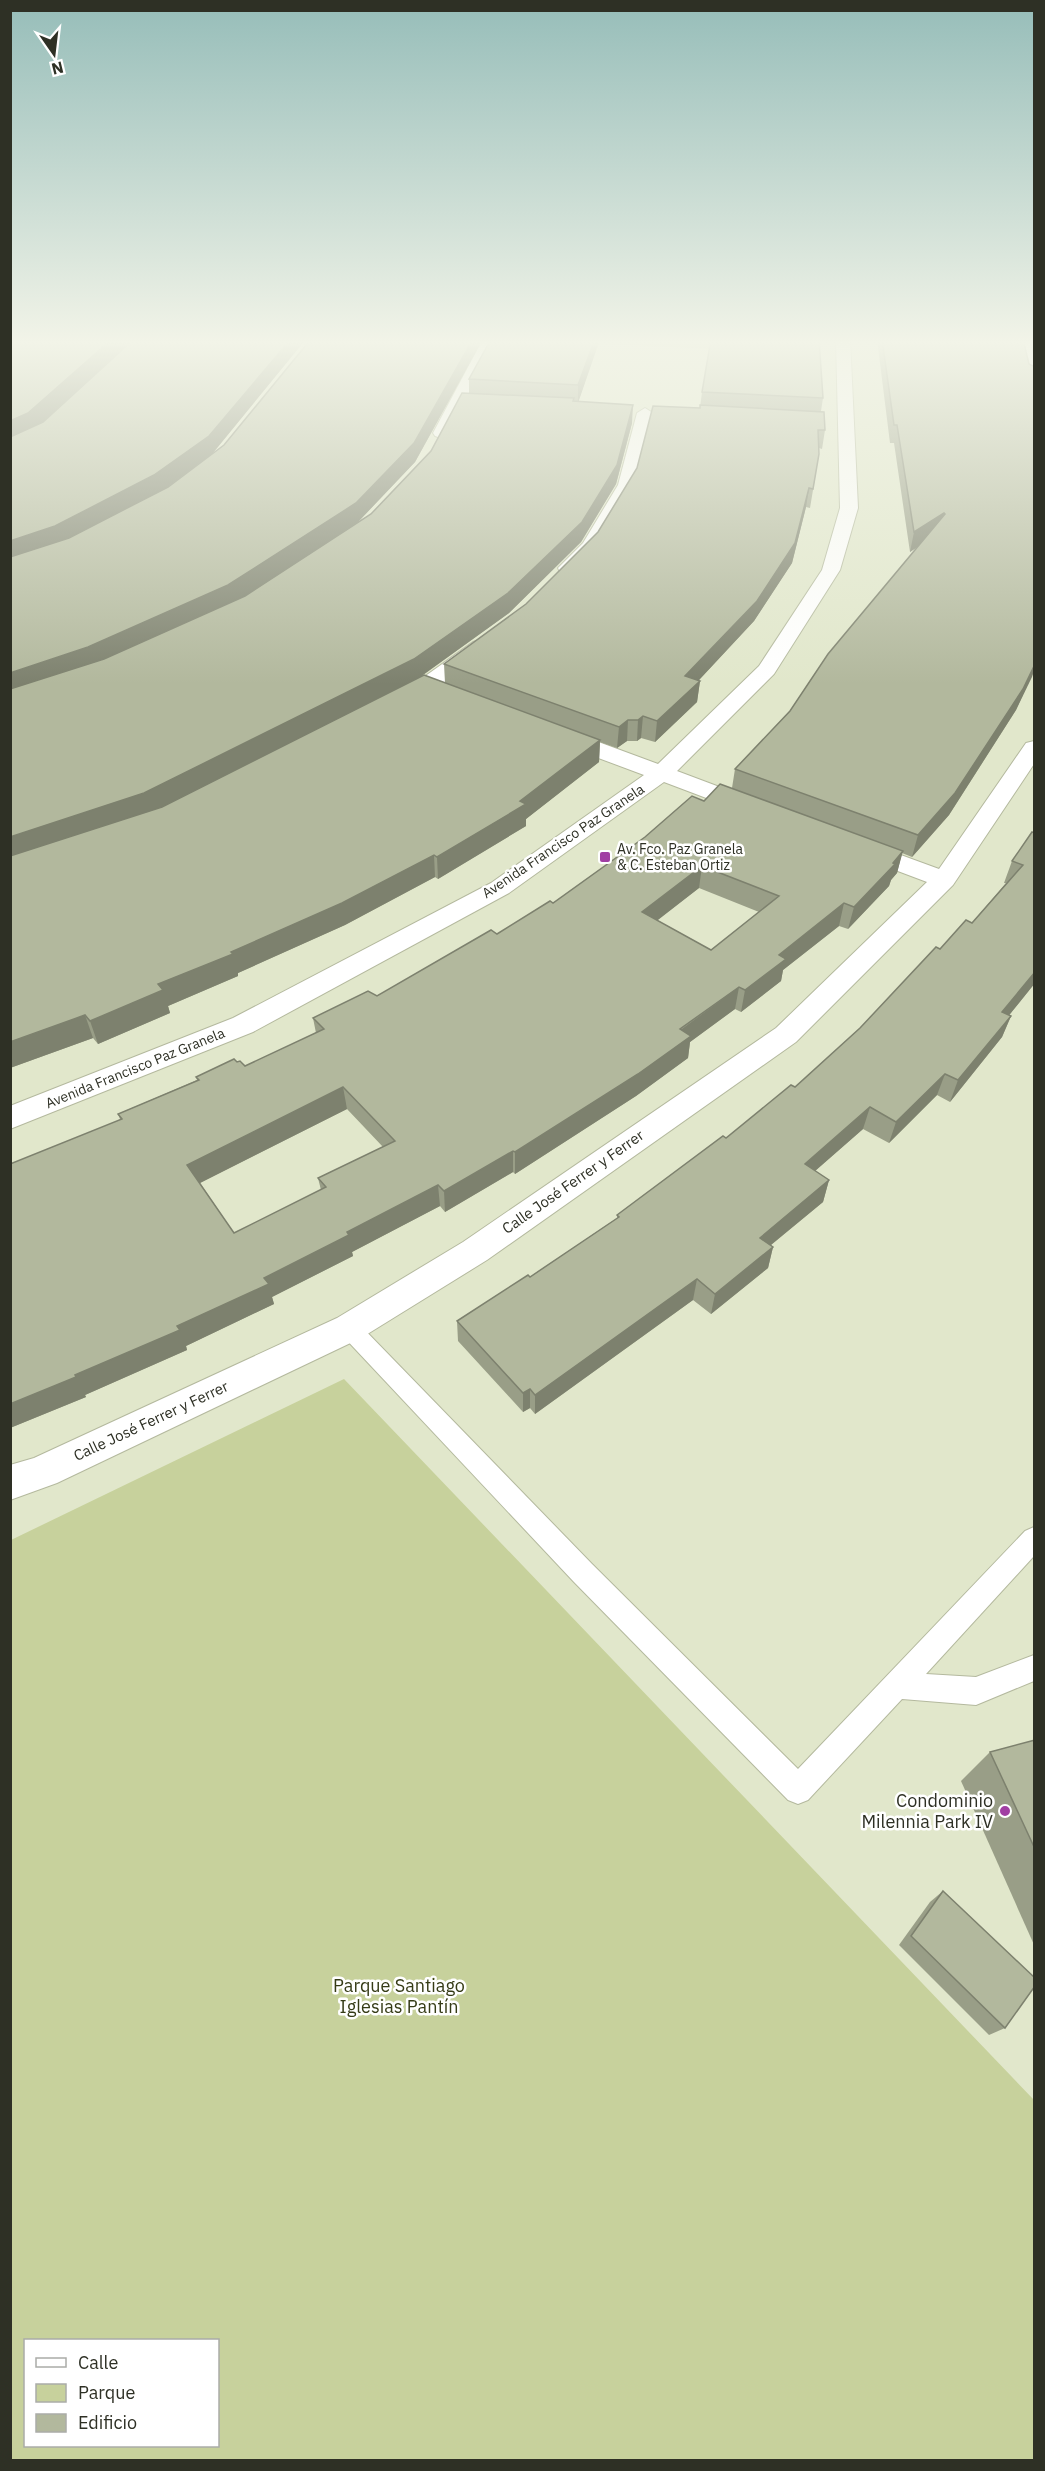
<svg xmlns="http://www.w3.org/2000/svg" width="1045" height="2471" font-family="'IBM Plex Sans',sans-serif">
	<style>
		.green { fill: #c7d19c; fill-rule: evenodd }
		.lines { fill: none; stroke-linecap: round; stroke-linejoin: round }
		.lane-casing { stroke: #b4b99e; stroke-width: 2 }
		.street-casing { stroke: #b4b99e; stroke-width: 2 }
		.lane { fill: #fff; fill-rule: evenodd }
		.street { fill: #fff; fill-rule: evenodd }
		.wall { fill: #999e87; fill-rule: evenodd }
		.shaded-wall { fill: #7d816e }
		.building { fill: #b2b89d; stroke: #7d816e; stroke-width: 1.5; fill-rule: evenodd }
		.poi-dot { fill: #a13ea3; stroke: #fff; stroke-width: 2 }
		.labels { text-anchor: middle; stroke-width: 5; stroke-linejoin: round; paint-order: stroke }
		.far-street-label { font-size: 14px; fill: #2e3025; stroke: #fff }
		.far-poi-label { font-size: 14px; fill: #2e3025; stroke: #fff; text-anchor: start }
		.street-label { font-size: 15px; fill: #2e3025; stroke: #fff }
		.near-poi-label { font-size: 18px; fill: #2e3025; stroke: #fff; text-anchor: end }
		.near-park-label { font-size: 18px; fill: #353b16; stroke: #fff }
	</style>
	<rect width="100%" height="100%" fill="#e1e7cb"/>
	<!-- green -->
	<g class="green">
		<polygon points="609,339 716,339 714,349 607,344"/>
		<path d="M344,1379L1034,2100V2460H11V1540ZM26,2340H218V2446H26Z"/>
	</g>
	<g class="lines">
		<defs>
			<polygon id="lane" points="349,1319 357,1322 592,1564 798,1769 1025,1531 1034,1527 1034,1556 926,1674 976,1677 1034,1655 1034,1681 976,1705 902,1699 808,1800 798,1804 788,1800 574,1582 341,1334 338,1328 341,1322"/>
			<g id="street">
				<polygon points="483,339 497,339 449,433 441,438 435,436 433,433"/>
				<polygon points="836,339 850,339 858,508 840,570 774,674 677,771 762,803 766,808 762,813 754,815 746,813 664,782 509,893 253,1032 10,1129 10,1106 233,1018 491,883 644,775 550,740 547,735 550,730 558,728 566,730 658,764 759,666 822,570 840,508"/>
				<polygon points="1016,339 1029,339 1034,358 1034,384 1027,380"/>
				<polygon points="645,408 653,413 634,485 596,550 574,572 560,572 558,568 583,543 618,485 637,413"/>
				<path d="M480,640L487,642L490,646L487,650C466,666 413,712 387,706L384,701L387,696L417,682L473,642Z"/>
				<polygon points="1034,741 1034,764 953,885 796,1042 487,1260 361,1338 57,1483 10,1500 10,1465 34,1458 337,1318 463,1242 776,1028 927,882 850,853 847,848 850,843 859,841 868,843 939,869 1026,743"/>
			</g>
		</defs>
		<!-- lane casing -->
		<use href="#lane" class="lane-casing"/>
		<!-- street casing -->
		<use href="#street" class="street-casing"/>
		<!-- lane -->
		<use href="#lane" class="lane"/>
		<!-- street -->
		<use href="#street" class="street"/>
	</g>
	<!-- wall -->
	<g class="wall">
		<polygon points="10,339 306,339 213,453 224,445 311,339 483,339 415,462 358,522 371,514 431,451 469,393 469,379 600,339 578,402 632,423 616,484 581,542 509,613 420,677 445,683 444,664 526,604 598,532 700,408 702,392 823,398 821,411 825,430 822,449 819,448 819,454 810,508 806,507 792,563 754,621 698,681 700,681 697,702 655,742 641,738 637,741 627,741 617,748 600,742 599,762 526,819 526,826 438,879 435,877 345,925 238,973 238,976 168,1006 170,1013 98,1044 93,1038 10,1068"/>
		<path d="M877,339H1023L1029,364L1035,367V668L1016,710L949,815L912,857L902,853L897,873L891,880L889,886L848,929L839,926L783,970L781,981L741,1012L735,1009L690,1042L688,1058L636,1096L515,1174L513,1172L445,1212L440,1206L352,1252L353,1256L272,1297L274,1304L186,1346L187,1350L85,1395L86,1397L10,1428L120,1119L118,1114L197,1080L196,1077L237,1062L245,1066L316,1033L313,1018L377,996L497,934L553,903L704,801L732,788L735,769L790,711L920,545L910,552L894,443H890ZM699,888L759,912L711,950L657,920ZM347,1109L383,1147L318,1178L321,1190L234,1233L200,1183Z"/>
		<polygon points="1031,339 1035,339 1035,351"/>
		<polygon points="1035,833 1035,983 1009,1015 1011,1016 1002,1037 950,1102 937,1095 889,1143 863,1129 815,1171 829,1180 823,1202 771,1245 773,1247 768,1268 711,1314 693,1300 535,1414 530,1408 523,1412 458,1341 457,1321 530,1277 617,1218 617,1215 726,1138 795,1087 860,1028 940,949 972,923 1006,883 1004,883 1012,861"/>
		<polygon points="1035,1740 1035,1947 961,1781 990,1752"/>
		<polygon points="943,1891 1005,2028 989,2035 899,1945 930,1902"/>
	</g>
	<!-- shaded-wall -->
	<g class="shaded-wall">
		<polygon points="112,339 134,339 33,431 10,442 10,421"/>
		<polygon points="291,339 306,339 212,454 158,494 60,546 10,563 10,541"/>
		<polygon points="473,339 483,339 415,462 358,522 232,605 94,668 10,697 10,673"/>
		<polygon points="595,339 600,339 578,403 578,385"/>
		<polygon points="633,405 632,423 616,484 581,542 509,613 416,680 150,815 10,861 10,837"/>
		<polygon points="809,488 806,507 792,563 754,621 686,694 700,681 697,702 655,742 657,721 685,676"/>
		<polygon points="944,513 939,532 910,552 914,532"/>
		<polygon points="1035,664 1035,668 1032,677 1016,710 949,815 912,857 918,835"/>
		<polygon points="643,716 641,738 637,741 638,720"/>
		<polygon points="628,720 627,741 617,748 619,727"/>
		<polygon points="600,740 599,762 526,819 526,826 438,879 437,857 520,801"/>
		<polygon points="903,851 897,873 891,880 889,886 848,929 854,907"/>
		<polygon points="434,855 435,877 345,925 238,973 238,976 168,1006 170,1013 98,1044 90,1021 158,984 231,952"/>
		<polygon points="702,866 699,888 640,934 642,912"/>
		<polygon points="844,903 839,926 783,970 781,981 741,1012 745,990 779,955"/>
		<polygon points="1035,972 1035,983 994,1034 1002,1012"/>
		<polygon points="739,987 735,1009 690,1042 688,1058 636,1096 515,1174 515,1152"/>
		<polygon points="85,1015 93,1038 10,1068 10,1042"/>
		<polygon points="1011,1016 1002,1037 950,1102 958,1080"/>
		<polygon points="945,1074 937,1095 889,1143 896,1122"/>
		<polygon points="343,1087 347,1109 194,1186 187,1165"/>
		<polygon points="870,1107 863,1129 799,1185 805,1164"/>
		<polygon points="513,1151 513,1172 445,1212 444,1191"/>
		<polygon points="829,1180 823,1202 755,1258 760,1238"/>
		<polygon points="438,1185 440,1206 352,1252 353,1256 272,1297 274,1304 186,1346 187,1350 85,1395 86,1397 10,1428 10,1404 75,1375 177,1326 347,1232"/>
		<polygon points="773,1247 768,1268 711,1314 715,1294"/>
		<polygon points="697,1279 693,1300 535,1414 535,1395"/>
		<polygon points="530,1389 530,1408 523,1412 523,1393"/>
	</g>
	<!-- building -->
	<g class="building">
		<polygon points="10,339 112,339 28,413 10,421"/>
		<polygon points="134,339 291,339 209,436 154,475 55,526 10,541 10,437 43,422"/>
		<polygon points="311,339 473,339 414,443 356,503 228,585 88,647 10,673 10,557 69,538 168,487 224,445"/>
		<polygon points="491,339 595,339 578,385 469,379"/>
		<polygon points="711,339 819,339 823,398 702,392"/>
		<polygon points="882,339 1023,339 1029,364 1035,367 1035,664 1023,689 955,793 918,835 735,769 790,711 828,654 945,514 944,513 914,532 897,425 894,425"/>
		<polygon points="462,393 574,398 573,401 633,405 617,465 582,522 508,593 414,659 144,793 10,837 10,689 104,659 245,596 371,514 431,451"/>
		<polygon points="700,405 824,412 825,430 818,430 819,454 813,489 809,488 795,543 757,601 685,676 700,681 657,721 643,716 638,720 628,720 619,727 444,664 526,604 598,532 637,468 653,406 700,408"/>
		<polygon points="424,675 600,740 520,801 526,804 437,857 434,855 342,903 231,952 233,954 158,984 163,990 90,1021 85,1015 10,1042 10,856 162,807"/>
		<path d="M720,784L903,851L893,863L895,864L854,907L844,903L779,955L786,959L745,990L739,987L680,1029L691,1036L638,1074L515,1152L513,1151L444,1191L438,1185L347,1232L349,1235L264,1278L269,1284L177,1326L180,1330L75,1375L76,1377L10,1404V1164L122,1119L118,1114L199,1080L196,1077L234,1059L237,1062L240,1061L245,1066L324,1029L313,1018L368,991L377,996L491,930L497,934L550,901L553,903L645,837L692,796L704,801ZM702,866L779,896L711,950L642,912ZM343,1087L395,1141L318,1178L326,1187L234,1233L187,1165Z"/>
		<polygon points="1032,832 1035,833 1035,972 1002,1012 1011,1016 958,1080 945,1074 896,1122 870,1107 805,1164 829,1180 760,1238 773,1247 715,1294 697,1279 535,1395 530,1389 523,1393 457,1321 528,1275 530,1277 619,1217 617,1215 723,1136 726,1138 791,1085 795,1087 860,1028 936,947 940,949 966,920 972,923 1023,865 1012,861"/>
		<polygon points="1035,1740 1035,1849 990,1752"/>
		<polygon points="943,1891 1035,1978 1035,1986 1005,2028 911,1936"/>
	</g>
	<!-- sky -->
	<linearGradient id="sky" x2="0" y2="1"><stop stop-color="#96bdb9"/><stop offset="0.5" stop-color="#f2f4e8"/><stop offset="1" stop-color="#f2f4e8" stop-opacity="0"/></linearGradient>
	<rect width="1045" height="684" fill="url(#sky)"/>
	<!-- markers -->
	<g class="poi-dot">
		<rect x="599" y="851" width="12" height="12" rx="3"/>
		<circle cx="1005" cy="1811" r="6"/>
	</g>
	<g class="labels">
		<!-- far-street labels -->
		<g class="far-street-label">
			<text transform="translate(563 841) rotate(-34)" y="5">Avenida Francisco Paz Granela</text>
			<text transform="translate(135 1068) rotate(-22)" y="5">Avenida Francisco Paz Granela</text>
		</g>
		<!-- far-poi labels -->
		<g class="far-poi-label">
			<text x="617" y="854">Av. Fco. Paz Granela<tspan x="617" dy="16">&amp; C. Esteban Ortiz</tspan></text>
		</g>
		<!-- street labels -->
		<g class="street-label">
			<text transform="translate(573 1182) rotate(-35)" y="5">Calle José Ferrer y Ferrer</text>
			<text transform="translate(151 1421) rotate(-25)" y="5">Calle José Ferrer y Ferrer</text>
		</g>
		<!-- near-poi labels -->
		<g class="near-poi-label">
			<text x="993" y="1807">Condominio<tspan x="993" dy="21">Milennia Park IV</tspan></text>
		</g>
		<!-- near-park labels -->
		<g class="near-park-label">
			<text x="399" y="1992">Parque Santiago<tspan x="399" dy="21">Iglesias Pantín</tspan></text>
		</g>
	</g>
	<!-- border -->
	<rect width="1045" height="2471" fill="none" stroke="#2e3025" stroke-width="24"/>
	<!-- legend -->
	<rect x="24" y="2339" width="195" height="108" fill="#ffffff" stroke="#abaca8" stroke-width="1.5"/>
	<rect x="36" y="2358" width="30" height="9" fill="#ffffff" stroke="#abaca8" stroke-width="1.5"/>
	<text x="78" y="2369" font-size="18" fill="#2e3025">Calle</text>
	<rect x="36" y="2384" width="30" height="18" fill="#c7d19c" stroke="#abaca8" stroke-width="1.5"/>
	<text x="78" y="2399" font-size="18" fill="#2e3025">Parque</text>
	<rect x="36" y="2414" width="30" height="18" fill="#b2b89d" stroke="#abaca8" stroke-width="1.5"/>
	<text x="78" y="2429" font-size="18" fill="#2e3025">Edificio</text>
	<!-- north arrow -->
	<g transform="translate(54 54) rotate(166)" stroke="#ffffff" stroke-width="4.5" paint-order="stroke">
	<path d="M0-4.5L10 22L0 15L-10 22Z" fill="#2e3025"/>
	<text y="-9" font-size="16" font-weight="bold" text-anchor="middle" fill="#2e3025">N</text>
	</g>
</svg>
